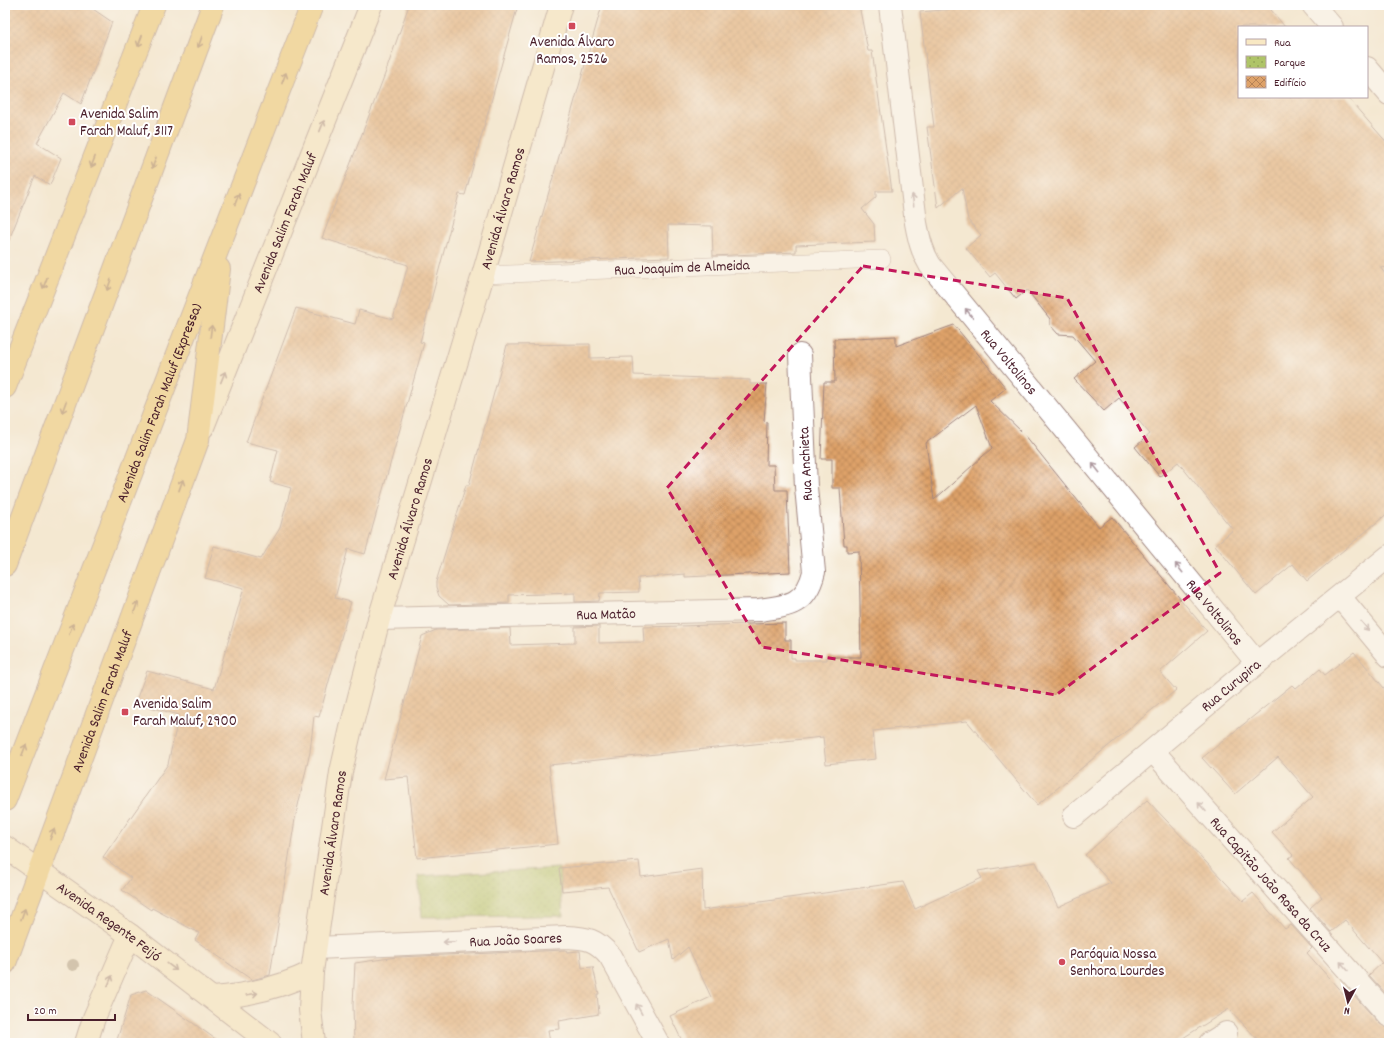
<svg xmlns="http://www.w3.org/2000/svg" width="1394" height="1048" font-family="Dekko,sans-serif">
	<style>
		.park { fill: url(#park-dots); stroke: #7c724a }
		.building { fill: url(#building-cross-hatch); fill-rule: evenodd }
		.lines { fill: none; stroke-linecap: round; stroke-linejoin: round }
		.lane-casing { stroke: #9f847e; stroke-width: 18 }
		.street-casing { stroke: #9f847e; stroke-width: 24 }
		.secondary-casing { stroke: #9f847e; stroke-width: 24 }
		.highway-casing { stroke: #9f847e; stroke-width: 24 }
		.lane { stroke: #fff; stroke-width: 17 }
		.street { stroke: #fff; stroke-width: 22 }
		.secondary { stroke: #f8e8c3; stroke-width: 22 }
		.highway { stroke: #edc569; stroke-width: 22 }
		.tree { fill: #aa9981 }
		.oneway { stroke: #9c724a }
		.oneway2 { stroke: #a18477 }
		.oneway3 { stroke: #ae9aa0 }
		.marked { fill: none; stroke: #c2185b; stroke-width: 3; stroke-dasharray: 8 5; stroke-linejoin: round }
		.poi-dot { fill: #d1495b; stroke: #fff; stroke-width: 1.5 }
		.labels { text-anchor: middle; stroke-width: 4; stroke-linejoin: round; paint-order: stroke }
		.poi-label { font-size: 15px; fill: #4a1f2b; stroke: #fff; text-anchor: start }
		.street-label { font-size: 15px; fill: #4a1f2b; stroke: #fff }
	</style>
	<defs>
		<pattern id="park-dots" width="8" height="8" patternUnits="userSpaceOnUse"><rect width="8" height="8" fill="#afc468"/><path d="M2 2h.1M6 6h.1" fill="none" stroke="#98a85a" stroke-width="1.8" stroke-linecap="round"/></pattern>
		<pattern id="building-cross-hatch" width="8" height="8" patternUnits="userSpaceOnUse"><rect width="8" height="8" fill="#dea269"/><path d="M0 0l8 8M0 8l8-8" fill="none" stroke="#b68357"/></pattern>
	</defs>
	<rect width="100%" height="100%" fill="#fff"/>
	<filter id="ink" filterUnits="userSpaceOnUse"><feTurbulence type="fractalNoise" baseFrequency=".025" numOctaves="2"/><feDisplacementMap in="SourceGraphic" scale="8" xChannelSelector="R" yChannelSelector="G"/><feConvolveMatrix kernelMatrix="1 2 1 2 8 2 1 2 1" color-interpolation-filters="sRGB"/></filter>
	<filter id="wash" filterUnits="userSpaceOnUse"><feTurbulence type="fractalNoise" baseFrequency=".012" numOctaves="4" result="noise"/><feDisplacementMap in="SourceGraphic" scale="16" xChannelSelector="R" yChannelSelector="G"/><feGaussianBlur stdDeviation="0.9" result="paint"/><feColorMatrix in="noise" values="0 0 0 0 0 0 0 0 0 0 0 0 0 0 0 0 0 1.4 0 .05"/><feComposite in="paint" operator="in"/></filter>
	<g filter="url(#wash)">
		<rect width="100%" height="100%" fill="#f4e8d1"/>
		<!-- park -->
		<polygon class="park" points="559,868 563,916 422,917 418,876"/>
		<g id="blocks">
			<!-- building -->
			<g class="building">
				<polygon points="5,5 87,5 112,22 81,104 64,93 37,143 61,158 50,185 35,176 6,247"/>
				<polygon points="409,5 518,5 465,195 459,194 420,342 424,343 365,554 348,549 335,598 351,602 319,717 314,716 310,752 295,819 270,975 252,980 195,940 199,933 152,908 151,910 122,890 131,878 103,857 168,764 179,715 135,703 147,671 214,689 244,588 205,578 214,546 261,559 280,528 291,488 270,482 278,450 246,442 296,308 355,324 359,310 393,319 408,265 322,238 385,74"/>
				<polygon points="602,5 859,5 868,51 872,51 892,191 876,191 876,197 862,209 874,224 875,242 796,245 796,252 713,256 712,226 668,225 669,257 529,262"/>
				<polygon points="977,5 1267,5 1285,27 1239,27 1239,97 1347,97 1389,145 1389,268 1380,267 1389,279 1389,512 1307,581 1293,564 1256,595 1215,545 1233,530 1178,462 1160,477 1135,447 1150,434 1119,398 1104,411 1074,379 1095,361 1073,335 1058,334 1050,325 1050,319 1027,290 1016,299 995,273 990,277 966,248 981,235 968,220 962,188 938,208 927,127 934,127 920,12 977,7"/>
				<path d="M954,325L1006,388L990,401L1025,435L1099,527L1112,517L1207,631L1160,672L1176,690L1037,805L967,721L873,731L876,759L826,764L823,737L549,765L558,844L417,858L408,777L384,779L422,636L436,630L510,628L511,645L575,643V627L599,626V643L644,642L643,627L785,623V640H791V658H795V660H827V657H861L859,551L847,552V545H844L840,488H832V459H821L824,382H835L834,339L896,336V346ZM976,405L992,448L934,500L926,443Z"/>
				<polygon points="590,344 590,358 633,357 634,375 750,380 750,384 767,384 764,421 767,422 766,465 774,465 775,490 787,490 790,572 685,577 685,574 638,578 639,592 600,593 599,601 575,602 575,593 544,594 509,595 509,603 449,605 439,596 436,587 436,582 466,485 469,485 507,345"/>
				<polygon points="1354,652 1389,694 1389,997 1369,975 1382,963 1345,920 1331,932 1310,908 1322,897 1289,858 1293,855 1272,832 1313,797 1278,757 1235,794 1202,758 1292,685 1296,689 1320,669 1325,675"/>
				<polygon points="1147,800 1243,901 1253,893 1285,929 1291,925 1312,948 1307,953 1345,996 1350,991 1380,1024 1389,1028 1389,1043 1261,1043 1229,1009 1175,1043 683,1043 670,1016 711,997 688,947 673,960 669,939 639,952 608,887 562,891 559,868 639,861 641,877 702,869 703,910 903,882 915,909 982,878 978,871 1036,862 1058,907 1111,883 1085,855"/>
				<polygon points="566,950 567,952 580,951 582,968 593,967 599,994 597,994 599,1014 559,1021 560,1029 548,1030 550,1043 354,1043 353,1005 355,963 397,957"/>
				<polygon points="146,990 200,1028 221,1043 116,1043 131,995"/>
			</g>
		</g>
	</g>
	<g filter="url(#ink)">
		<use href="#blocks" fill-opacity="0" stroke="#9f847e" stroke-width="1"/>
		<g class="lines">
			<defs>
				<g id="lane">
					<path id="s1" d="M483,275L882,259"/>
				</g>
				<g id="street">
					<path id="s2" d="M890,5L916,223C919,239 922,252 930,265L1257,663"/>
					<polyline points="1313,5 1332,27"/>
					<polyline points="1367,68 1389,94"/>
					<polyline points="1340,597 1389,656"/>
					<path id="s3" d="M379,619L759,610C788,606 806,605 814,572L806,487L800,355"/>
					<path id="s4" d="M1153,751L1389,1016"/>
					<path id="s5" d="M1074,816L1257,663L1389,556"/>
					<path id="s6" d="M316,948L566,937C587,938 596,939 610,956L658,1043"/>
					<polyline points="1210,1043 1226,1033"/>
				</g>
				<g id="secondary">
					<path id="s7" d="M203,427L371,5"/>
					<path id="s8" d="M5,847L130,935L270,1043"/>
					<path d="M213,998C249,995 280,988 312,972"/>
					<polyline points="86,1043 94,1018 130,935"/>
					<path id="s9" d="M314,1043L310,1010L312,972L341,772L351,728L379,619L483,275L561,5"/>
				</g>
				<g id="highway">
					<polyline points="5,387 154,5"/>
					<polyline points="5,565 213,5"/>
					<path id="s10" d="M5,800L312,5"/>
					<path id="s11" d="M5,963L198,440L219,269"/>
				</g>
			</defs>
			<!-- lane casing -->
			<use href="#lane" class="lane-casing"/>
			<!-- street casing -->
			<use href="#street" class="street-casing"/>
			<!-- secondary casing -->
			<use href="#secondary" class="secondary-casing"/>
			<!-- highway casing -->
			<use href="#highway" class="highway-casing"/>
			<!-- lane -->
			<use href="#lane" class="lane"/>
			<!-- street -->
			<use href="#street" class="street"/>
			<!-- secondary -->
			<use href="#secondary" class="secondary"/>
			<!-- highway -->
			<use href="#highway" class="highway"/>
		</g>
		<!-- trees -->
		<circle class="tree" cx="73" cy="965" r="6"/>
		<!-- one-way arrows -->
		<defs><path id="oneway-shaft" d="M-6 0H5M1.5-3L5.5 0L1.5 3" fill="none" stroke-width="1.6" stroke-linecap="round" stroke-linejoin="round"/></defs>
		<g class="oneway">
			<use href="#oneway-shaft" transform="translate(140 41) rotate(111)"/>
			<use href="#oneway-shaft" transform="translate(200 42) rotate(110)"/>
			<use href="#oneway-shaft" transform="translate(284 78) rotate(-69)"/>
			<use href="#oneway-shaft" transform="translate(93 162) rotate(111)"/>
			<use href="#oneway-shaft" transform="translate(154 163) rotate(110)"/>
			<use href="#oneway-shaft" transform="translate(237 199) rotate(-69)"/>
			<use href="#oneway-shaft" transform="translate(45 283) rotate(111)"/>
			<use href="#oneway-shaft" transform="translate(109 285) rotate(110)"/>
			<use href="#oneway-shaft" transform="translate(211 331) rotate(-83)"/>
			<use href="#oneway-shaft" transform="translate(64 407) rotate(110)"/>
			<use href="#oneway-shaft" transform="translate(181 485) rotate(-70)"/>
			<use href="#oneway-shaft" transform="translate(136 607) rotate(-70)"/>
			<use href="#oneway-shaft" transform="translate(71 629) rotate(-69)"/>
			<use href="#oneway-shaft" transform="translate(24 750) rotate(-69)"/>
			<use href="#oneway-shaft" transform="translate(52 834) rotate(-70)"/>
			<use href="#oneway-shaft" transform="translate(23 914) rotate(-70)"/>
		</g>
		<g class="oneway2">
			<use href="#oneway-shaft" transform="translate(322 126) rotate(-68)"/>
			<use href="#oneway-shaft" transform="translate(223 377) rotate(-68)"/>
			<use href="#oneway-shaft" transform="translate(172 967) rotate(37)"/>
			<use href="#oneway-shaft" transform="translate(110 981) rotate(-67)"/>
			<use href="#oneway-shaft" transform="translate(252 994) rotate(-9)"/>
		</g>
		<g class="oneway3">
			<use href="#oneway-shaft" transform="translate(913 200) rotate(-97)"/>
			<use href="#oneway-shaft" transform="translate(969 313) rotate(-129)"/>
			<use href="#oneway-shaft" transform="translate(1096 468) rotate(-129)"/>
			<use href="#oneway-shaft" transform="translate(1179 568) rotate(-129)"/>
			<use href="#oneway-shaft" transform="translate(1365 626) rotate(50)"/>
			<use href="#oneway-shaft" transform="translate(1202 807) rotate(-132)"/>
			<use href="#oneway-shaft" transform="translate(449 942) rotate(178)"/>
			<use href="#oneway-shaft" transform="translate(1344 966) rotate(-132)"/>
			<use href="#oneway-shaft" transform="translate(639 1009) rotate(-119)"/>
		</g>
	</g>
	<!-- marked area -->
	<path d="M0 0H1394V1048H0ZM863,266L1067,298L1220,573L1056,695L762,647L667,488Z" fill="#f4e8d1" fill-opacity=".55" fill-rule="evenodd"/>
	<path class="marked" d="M863,266L1067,298L1220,573L1056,695L762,647L667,488Z"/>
	<!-- markers -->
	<g class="poi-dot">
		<rect x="568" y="22" width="8" height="8" rx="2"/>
		<rect x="68" y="118" width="8" height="8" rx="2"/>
		<rect x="121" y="708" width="8" height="8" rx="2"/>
		<circle cx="1062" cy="962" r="4"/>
	</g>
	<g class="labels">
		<!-- poi labels -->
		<g class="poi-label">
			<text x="572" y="46" text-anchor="middle">Avenida Álvaro<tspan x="572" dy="17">Ramos, 2526</tspan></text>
			<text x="80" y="118">Avenida Salim<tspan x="80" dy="17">Farah Maluf, 3117</tspan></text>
			<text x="133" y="708">Avenida Salim<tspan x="133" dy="17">Farah Maluf, 2900</tspan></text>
			<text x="1070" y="958">Paróquia Nossa<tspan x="1070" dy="17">Senhora Lourdes</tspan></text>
		</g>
		<!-- street labels -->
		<g class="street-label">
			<text dy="5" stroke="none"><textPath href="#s9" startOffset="860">Avenida Álvaro Ramos</textPath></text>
			<text dy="5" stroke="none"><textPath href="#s7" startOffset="220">Avenida Salim Farah Maluf</textPath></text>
			<text dy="5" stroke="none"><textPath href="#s1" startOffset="199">Rua Joaquim de Almeida</textPath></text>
			<text dy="5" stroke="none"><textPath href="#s2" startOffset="389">Rua Voltolinos</textPath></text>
			<text dy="5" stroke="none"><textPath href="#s10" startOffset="426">Avenida Salim Farah Maluf (Expressa)</textPath></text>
			<text transform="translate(805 464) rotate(-93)" y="5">Rua Anchieta</text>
			<text dy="5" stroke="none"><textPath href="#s9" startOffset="536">Avenida Álvaro Ramos</textPath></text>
			<text dy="5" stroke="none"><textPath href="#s2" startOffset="713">Rua Voltolinos</textPath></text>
			<text dy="5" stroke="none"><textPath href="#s3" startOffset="227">Rua Matão</textPath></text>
			<text dy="5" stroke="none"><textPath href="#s5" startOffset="204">Rua Curupira</textPath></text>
			<text dy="5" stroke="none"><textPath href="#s11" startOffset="279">Avenida Salim Farah Maluf</textPath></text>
			<text dy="5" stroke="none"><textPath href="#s9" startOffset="212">Avenida Álvaro Ramos</textPath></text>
			<text dy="5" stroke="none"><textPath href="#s4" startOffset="178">Rua Capitão João Rosa da Cruz</textPath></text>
			<text dy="5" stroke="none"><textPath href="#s8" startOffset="128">Avenida Regente Feijó</textPath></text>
			<text dy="5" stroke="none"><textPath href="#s6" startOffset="200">Rua João Soares</textPath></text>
		</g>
	</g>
	<!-- margin -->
	<rect width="1394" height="1048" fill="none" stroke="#fff" stroke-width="20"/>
	<!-- legend -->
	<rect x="1238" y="26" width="130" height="72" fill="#ffffff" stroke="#b7a5aa"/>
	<rect x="1246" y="39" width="20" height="6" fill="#f8e8c3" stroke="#b7a5aa"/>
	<text x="1274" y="46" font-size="12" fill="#4a1f2b">Rua</text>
	<rect x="1246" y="56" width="20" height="12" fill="url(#park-dots)" stroke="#b7a5aa"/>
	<text x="1274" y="66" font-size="12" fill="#4a1f2b">Parque</text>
	<rect x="1246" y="76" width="20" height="12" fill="url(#building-cross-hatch)" stroke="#b7a5aa"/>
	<text x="1274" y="86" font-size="12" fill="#4a1f2b">Edifício</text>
	<!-- north arrow -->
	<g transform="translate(1348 1002) rotate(187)" stroke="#ffffff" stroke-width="3" paint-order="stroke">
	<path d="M0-3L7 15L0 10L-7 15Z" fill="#4a1f2b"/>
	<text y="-6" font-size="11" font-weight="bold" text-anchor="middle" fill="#4a1f2b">N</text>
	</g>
	<!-- scale -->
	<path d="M28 1014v6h87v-6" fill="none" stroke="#4a1f2b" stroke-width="2"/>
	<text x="34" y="1014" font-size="12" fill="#4a1f2b" stroke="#ffffff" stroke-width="3" paint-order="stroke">20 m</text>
</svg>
